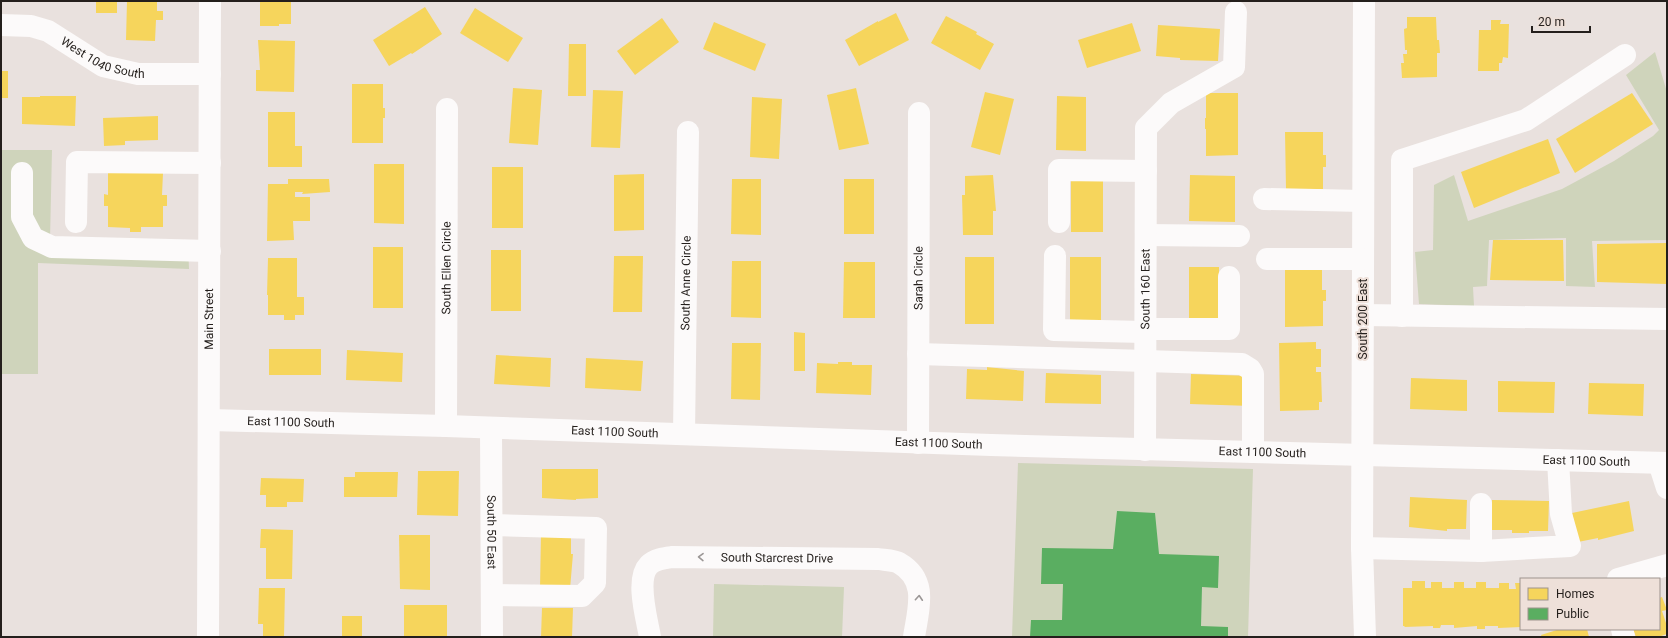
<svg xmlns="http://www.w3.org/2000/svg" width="1668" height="638" font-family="Roboto,sans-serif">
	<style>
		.green { fill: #cfd4bb }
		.homes { fill: #f6d55c }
		.public { fill: #5aae61 }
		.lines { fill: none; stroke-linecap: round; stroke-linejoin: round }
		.minor { stroke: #fcfafa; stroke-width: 22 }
		.oneway { stroke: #9b9796 }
		.labels { text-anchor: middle; stroke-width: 4; stroke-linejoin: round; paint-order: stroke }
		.street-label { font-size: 12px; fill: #241f1c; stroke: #eee0d9 }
	</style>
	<rect width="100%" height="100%" fill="#e9e1de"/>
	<!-- green -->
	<g class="green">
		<polygon points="1655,52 1667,92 1667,240 1592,241 1595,287 1566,286 1566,238 1489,240 1487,286 1473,287 1474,306 1419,304 1415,252 1433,250 1434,185 1454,175 1468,221 1562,189 1614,161 1653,136 1659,130 1626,75"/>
		<polygon points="1,150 52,150 50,240 188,245 189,269 38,263 38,374 1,374"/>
		<polygon points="1018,463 1253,469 1248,637 1012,637"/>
		<polygon points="714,584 844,587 842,637 713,637"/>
	</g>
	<!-- homes -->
	<g class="homes">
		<rect x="96" y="1" width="21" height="12"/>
		<polygon points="127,1 157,1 157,11 163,11 163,20 156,20 155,41 126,40"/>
		<polygon points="260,1 291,1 291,24 279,24 279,26 260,26"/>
		<polygon points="425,7 442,34 412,54 411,53 389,66 373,40"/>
		<polygon points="475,8 523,38 508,62 460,33"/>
		<polygon points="896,13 909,40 859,66 845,40 878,21 878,22"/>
		<polygon points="946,16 977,32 976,34 994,44 980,70 931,43"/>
		<polygon points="1407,17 1436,17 1437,40 1439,40 1440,53 1437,53 1437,77 1402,78 1401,63 1404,63 1403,54 1407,54 1407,50 1405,50 1404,29 1407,28"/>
		<polygon points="662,18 679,42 635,75 617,51"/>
		<polygon points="1491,20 1501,20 1500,24 1509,24 1508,58 1503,57 1502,63 1499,63 1499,71 1478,71 1479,30 1491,30"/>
		<polygon points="714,22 766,44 755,71 703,49"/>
		<polygon points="1132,23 1141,51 1087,68 1078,40"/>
		<polygon points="1158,25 1220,29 1218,61 1180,60 1180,58 1156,56"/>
		<polygon points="258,40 295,41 294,92 256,91 256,70 260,70"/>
		<polygon points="569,44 586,44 586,96 568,96"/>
		<rect x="1" y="71" width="7" height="27"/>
		<polygon points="352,84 383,84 383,108 385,108 385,118 383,118 383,143 352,143"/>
		<polygon points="513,88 542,90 538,145 509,143"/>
		<polygon points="856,88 869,144 839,150 827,95"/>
		<polygon points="593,90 623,91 620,148 591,147"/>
		<polygon points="985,92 1014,99 1000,155 971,147"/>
		<polygon points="1206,93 1238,93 1238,155 1206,156 1206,129 1205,129 1205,118 1206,118"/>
		<polygon points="1632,93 1653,124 1575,173 1556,139"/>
		<polygon points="40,96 76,96 75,126 22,124 22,97 40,97"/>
		<polygon points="1057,96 1086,97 1086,151 1056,150"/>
		<polygon points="752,97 782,99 779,159 750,157"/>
		<polygon points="268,112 295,112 295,146 302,146 302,167 268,167"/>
		<polygon points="158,116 158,140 125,141 125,145 104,146 103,118"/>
		<polygon points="1285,132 1323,132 1323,155 1326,155 1326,167 1323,167 1323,189 1286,189"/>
		<polygon points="1548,139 1560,173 1474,208 1461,172"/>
		<polygon points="374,164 404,164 404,224 374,223"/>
		<rect x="492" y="167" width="31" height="61"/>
		<polygon points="108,173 163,173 162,195 167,195 167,206 163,206 163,227 141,227 141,232 130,232 130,228 108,227 108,206 104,206 104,194 108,195"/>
		<polygon points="644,174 644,230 614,231 614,175"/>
		<polygon points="993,175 996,211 993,211 993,235 963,235 962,195 965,195 965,176"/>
		<polygon points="1190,175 1235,176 1235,222 1189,221"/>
		<rect x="1071" y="176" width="32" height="56"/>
		<polygon points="288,179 329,179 330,192 302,194 303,192 295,192 295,197 310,197 310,221 293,221 294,240 267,241 268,184 288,184"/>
		<polygon points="732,179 761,179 761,235 731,234"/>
		<rect x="844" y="179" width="30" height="55"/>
		<polygon points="1493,240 1563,240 1564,281 1490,280"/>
		<polygon points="1667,243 1667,284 1597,282 1597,244"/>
		<rect x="373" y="247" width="30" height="61"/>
		<rect x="491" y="250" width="30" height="61"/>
		<polygon points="614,256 643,256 642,312 613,312"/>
		<rect x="965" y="257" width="29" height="67"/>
		<polygon points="1070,257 1101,257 1101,323 1070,324"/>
		<polygon points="268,258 297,258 297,297 304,297 304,315 295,315 295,320 284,320 284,315 268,315 268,295 267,295"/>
		<polygon points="732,261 761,261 761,318 731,317"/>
		<polygon points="844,262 875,262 875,318 843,318"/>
		<rect x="1189" y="267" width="30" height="56"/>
		<polygon points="1285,267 1322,267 1322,290 1326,290 1326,301 1323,301 1323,326 1285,327"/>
		<polygon points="794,332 805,333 805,371 794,371"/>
		<polygon points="1316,342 1316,349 1321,349 1321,367 1316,367 1316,372 1321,372 1322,402 1319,402 1319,410 1280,411 1279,343"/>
		<polygon points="732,343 761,343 760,400 731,399"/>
		<rect x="269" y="349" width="52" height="26"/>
		<polygon points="347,350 403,353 402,382 346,380"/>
		<polygon points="496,355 551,358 550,387 494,384"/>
		<polygon points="586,358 643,361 641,391 585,388"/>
		<polygon points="838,362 852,362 852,365 872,365 871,395 816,393 817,363 838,364"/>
		<polygon points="987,367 1024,371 1023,401 966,399 967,369 987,370"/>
		<polygon points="1046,373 1101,375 1101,404 1045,403"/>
		<polygon points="1191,374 1252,376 1251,406 1190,404"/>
		<polygon points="1411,378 1467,380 1467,411 1410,409"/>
		<polygon points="1498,381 1555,382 1554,413 1498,412"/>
		<polygon points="1589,383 1644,384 1643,416 1588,414"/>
		<polygon points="542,469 598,469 598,498 576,499 576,500 542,498"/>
		<polygon points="418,471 459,471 458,516 417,515"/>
		<polygon points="355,472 398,472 397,497 344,497 344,477 355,477"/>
		<polygon points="261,478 304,479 303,502 287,502 287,507 266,507 266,495 260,495"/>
		<polygon points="1410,497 1467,500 1466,529 1447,529 1447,531 1409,527"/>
		<polygon points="1492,500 1549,501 1548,531 1529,531 1529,533 1512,533 1512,530 1491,530"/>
		<polygon points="1629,501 1634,531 1598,540 1598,538 1578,542 1572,513"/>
		<polygon points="261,529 293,530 292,579 266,579 266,548 260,548"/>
		<polygon points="541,533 571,533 571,554 573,554 570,589 540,589"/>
		<polygon points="399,535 430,535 430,590 400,589"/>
		<polygon points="1412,581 1425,581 1425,588 1431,588 1431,582 1442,582 1442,588 1454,588 1454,582 1464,582 1464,588 1476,588 1476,582 1486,582 1486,588 1499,588 1499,583 1509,583 1509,589 1516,589 1515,583 1521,583 1521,627 1498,628 1498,626 1485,626 1485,629 1477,629 1477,626 1454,628 1454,625 1441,625 1440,628 1433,628 1433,626 1404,627 1405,626 1403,626 1403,588 1412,588"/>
		<polygon points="259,588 285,588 284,637 263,637 263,624 258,624"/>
		<polygon points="1662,597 1667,610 1662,611 1667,626 1667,634 1658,637 1636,637 1633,629 1659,629 1659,598"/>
		<rect x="404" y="605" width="43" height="32"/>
		<polygon points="542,608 573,608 572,637 541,637"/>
		<rect x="342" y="616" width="20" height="21"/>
		<polygon points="1560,629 1587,629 1589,637 1542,637 1541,635"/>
	</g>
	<!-- public -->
	<polygon class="public" points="1117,511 1155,513 1159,554 1219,556 1218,588 1202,587 1201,626 1228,627 1228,637 1030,637 1031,620 1062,620 1063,584 1041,584 1042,548 1113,549"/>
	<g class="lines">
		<!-- minor -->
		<g class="minor">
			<polyline points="1364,1 1362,548 1365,637"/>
			<path id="s1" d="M1,25L31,26L48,31L103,66L138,74H210"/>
			<polyline points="22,173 22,217 33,238 52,247 210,251"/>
			<polyline points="1264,199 1363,201"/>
			<polyline points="76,222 77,162 210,163"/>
			<polyline points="1059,222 1059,170 1146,171"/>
			<polyline points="1146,235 1239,236"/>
			<polyline points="1055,256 1054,330 1145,332"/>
			<polyline points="1267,259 1363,259"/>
			<polyline points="1363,315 1667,319"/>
			<polyline points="1402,316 1402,160 1526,120 1625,55"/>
			<polyline points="1145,329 1229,329 1229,277"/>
			<polyline points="918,354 1242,364 1250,369 1253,374 1253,452"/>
			<path id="s2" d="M210,420L446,426L991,445L1667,463"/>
			<path id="s3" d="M446,426L447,109"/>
			<path id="s4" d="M491,428L492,637"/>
			<path id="s5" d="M684,434L688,132"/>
			<path id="s6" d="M918,443L919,113"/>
			<path id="s7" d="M1145,450L1146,128L1171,103L1234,67L1236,12"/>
			<polyline points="1659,463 1667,488"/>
			<polyline points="1362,548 1481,551 1570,546 1561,514 1558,460"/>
			<polyline points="1481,551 1481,504"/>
			<polyline points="1618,579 1667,565"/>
			<polyline points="492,595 582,596 595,583 596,528 492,525"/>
			<polyline points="1622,629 1624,637"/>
			<path id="s8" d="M208,637L210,1"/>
			<path id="s9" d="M650,637C647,619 635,579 649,565C655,559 664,558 672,557L878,559C884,560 894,560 899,563C929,580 918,610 914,637"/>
		</g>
	</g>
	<!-- one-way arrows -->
	<defs><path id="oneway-chevron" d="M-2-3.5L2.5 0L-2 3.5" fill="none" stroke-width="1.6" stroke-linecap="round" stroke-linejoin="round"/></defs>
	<g class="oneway">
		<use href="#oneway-chevron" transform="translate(701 557) rotate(-179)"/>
		<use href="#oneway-chevron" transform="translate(919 598) rotate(-86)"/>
	</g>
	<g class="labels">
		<!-- street labels -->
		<g class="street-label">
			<text dy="4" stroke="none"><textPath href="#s1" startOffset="110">West 1040 South</textPath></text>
			<text dy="4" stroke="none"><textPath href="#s3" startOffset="158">South Ellen Circle</textPath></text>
			<text dy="4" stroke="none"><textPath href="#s6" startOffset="165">Sarah Circle</textPath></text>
			<text dy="4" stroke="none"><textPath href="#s5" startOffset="151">South Anne Circle</textPath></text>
			<text dy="4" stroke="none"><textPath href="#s7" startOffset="161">South 160 East</textPath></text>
			<text dy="4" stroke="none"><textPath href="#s8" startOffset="318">Main Street</textPath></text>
			<text transform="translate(1363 319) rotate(-90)" y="4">South 200 East</text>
			<text dy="4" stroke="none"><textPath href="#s2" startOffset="81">East 1100 South</textPath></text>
			<text dy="4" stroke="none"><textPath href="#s2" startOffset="405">East 1100 South</textPath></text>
			<text dy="4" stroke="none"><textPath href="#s2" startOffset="729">East 1100 South</textPath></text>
			<text dy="4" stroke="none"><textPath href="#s2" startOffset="1053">East 1100 South</textPath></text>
			<text dy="4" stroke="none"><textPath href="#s2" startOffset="1377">East 1100 South</textPath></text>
			<text dy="4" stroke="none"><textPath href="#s4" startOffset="104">South 50 East</textPath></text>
			<text dy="4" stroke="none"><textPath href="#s9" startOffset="204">South Starcrest Drive</textPath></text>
		</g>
	</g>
	<!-- border -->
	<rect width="1668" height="638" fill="none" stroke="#241f1c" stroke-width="4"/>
	<!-- legend -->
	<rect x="1520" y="578" width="140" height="52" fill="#eee0d9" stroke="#9d938d"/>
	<rect x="1528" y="588" width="20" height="12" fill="#f6d55c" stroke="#9d938d"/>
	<text x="1556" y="598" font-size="12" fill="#241f1c">Homes</text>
	<rect x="1528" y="608" width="20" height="12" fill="#5aae61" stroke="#9d938d"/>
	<text x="1556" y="618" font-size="12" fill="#241f1c">Public</text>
	<!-- scale -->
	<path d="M1532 26v6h58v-6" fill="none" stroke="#241f1c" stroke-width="2"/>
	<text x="1538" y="26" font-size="12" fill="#241f1c" stroke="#eee0d9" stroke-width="3" paint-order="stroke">20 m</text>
</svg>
